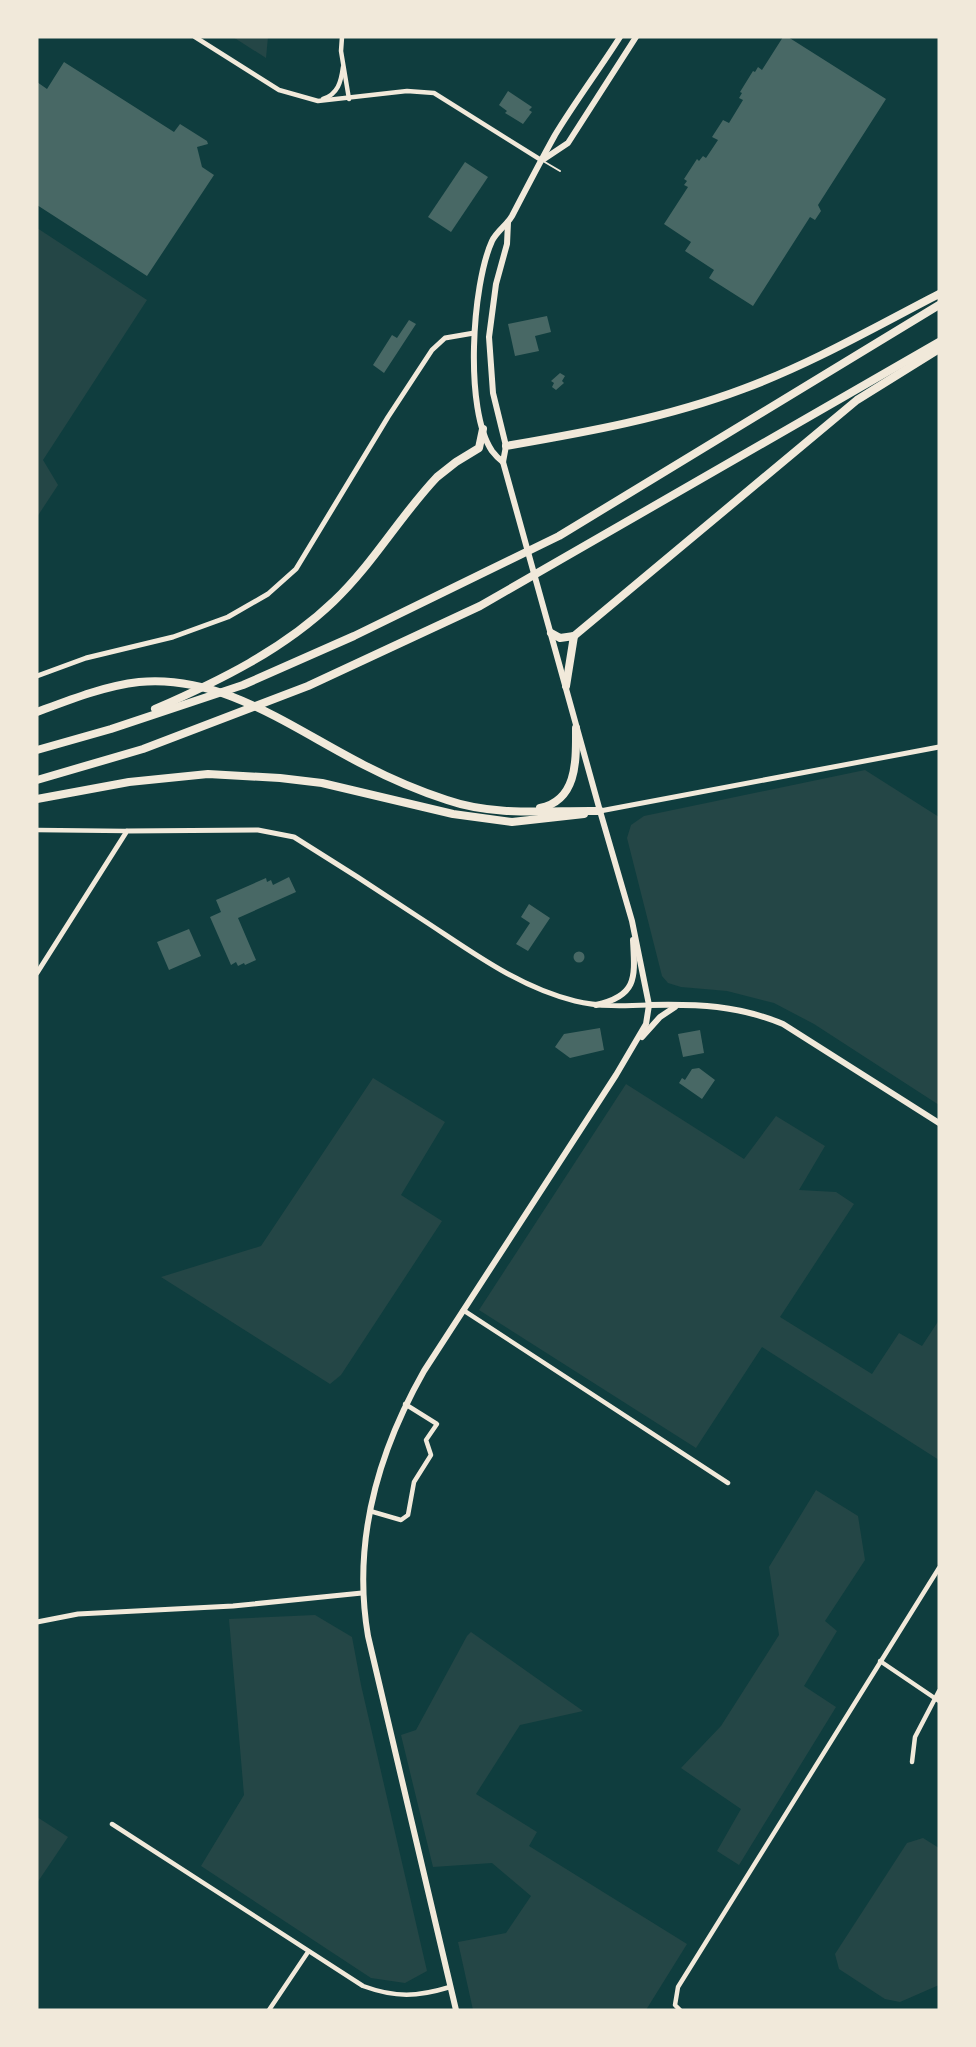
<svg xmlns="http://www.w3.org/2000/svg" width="976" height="2047" font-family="'IBM Plex Serif',serif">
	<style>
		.green { fill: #244646 }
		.building { fill: #486865 }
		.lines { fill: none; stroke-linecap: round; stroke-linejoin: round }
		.service { stroke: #f1e9da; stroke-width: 2 }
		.minor { stroke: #f1e9da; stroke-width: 4.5 }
		.tertiary { stroke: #f1e9da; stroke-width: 5 }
		.secondary { stroke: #f1e9da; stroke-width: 6 }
		.primary { stroke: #f1e9da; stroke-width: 6 }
		.motorway { stroke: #f1e9da; stroke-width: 8 }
	</style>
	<rect width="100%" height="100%" fill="#0f3d3e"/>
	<!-- green -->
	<g class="green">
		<polygon points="233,37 268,37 266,58"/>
		<polygon points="37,228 147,300 43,460 58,485 37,517"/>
		<polygon points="865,770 939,817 939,1105 814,1024 774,1003 727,991 681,987 668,983 662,976 627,838 631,825 644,816"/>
		<polygon points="373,1078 445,1122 401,1195 442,1221 341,1375 330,1384 161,1277 261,1246"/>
		<polygon points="626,1084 744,1159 776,1116 825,1146 799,1190 836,1192 854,1204 780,1317 872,1374 899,1333 922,1346 939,1320 939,1460 762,1347 696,1448 479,1310"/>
		<polygon points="816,1490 858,1516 865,1560 825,1621 837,1631 804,1686 836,1707 739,1865 717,1851 741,1809 681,1768 721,1726 779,1635 769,1567"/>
		<polygon points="315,1615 352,1637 361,1685 427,1971 405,1983 371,1978 201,1866 244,1795 229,1619"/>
		<polygon points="471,1632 583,1711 520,1725 476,1794 537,1832 529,1846 687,1944 646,2010 473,2010 458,1942 506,1933 531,1896 492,1863 433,1867 401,1735 416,1730 467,1636"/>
		<polygon points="37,1817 68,1837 37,1883"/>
		<polygon points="923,1838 939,1848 939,1985 900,2002 885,1999 839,1969 835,1954 907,1843"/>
	</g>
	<!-- building -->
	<g class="building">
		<polygon points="783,37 788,37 886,99 818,205 821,211 815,220 810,217 753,306 709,278 714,270 685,251 691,242 664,224 688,187 684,185 687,181 684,179 697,159 699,161 703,156 706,158 718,140 712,137 723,120 729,123 743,100 739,98 742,93 740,92 753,71 755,72 758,67 762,70"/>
		<polygon points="64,62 174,132 180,124 207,141 208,144 197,147 202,167 214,175 147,276 37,205 37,82 47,89"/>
		<polygon points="508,91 532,107 529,110 532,112 523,124 505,113 507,111 499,105"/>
		<polygon points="465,162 488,177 451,232 428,217"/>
		<polygon points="547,316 551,332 535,336 539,351 515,356 508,324"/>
		<polygon points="409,320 416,324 384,373 373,365 392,335 397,338"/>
		<polygon points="560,373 565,376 562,381 564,383 556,390 552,387 554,383 551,381"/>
		<polygon points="289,877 296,892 238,918 256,960 245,965 244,963 238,966 236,962 231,965 210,917 221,912 216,900 266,878 267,882 271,880 273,885"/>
		<polygon points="529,904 550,918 528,951 516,944 530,923 521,917"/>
		<polygon points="189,929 201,956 169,970 157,942"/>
		<circle cx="579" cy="957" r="5.5"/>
		<polygon points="600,1028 604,1050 570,1058 555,1047 564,1034"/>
		<polygon points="700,1030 704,1053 683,1057 678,1034"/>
		<polygon points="699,1068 715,1080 702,1099 679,1083 682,1078 685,1080 692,1069"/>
	</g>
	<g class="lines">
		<!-- service -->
		<polyline class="service" points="543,161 560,171"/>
		<!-- minor -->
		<g class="minor">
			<polyline points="195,37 279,90 318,101 407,91 434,93 541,160"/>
			<polyline points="342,37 341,51 349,99"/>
			<path d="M323,99C338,94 341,82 343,67"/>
			<polyline points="37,830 127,831"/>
			<polyline points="463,1310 728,1483"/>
			<polyline points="370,1511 401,1520 408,1515 414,1482 431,1455 426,1440 437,1424 405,1404"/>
			<polyline points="880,1661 939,1701"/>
			<polyline points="912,1762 915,1737 939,1691"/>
			<path d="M112,1824L363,1986C396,1998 417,1997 450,1987"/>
			<polyline points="269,2010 308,1952"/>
			<polyline points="680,2010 675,2005 678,1987 939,1568"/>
		</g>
		<!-- tertiary -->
		<g class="tertiary">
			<polyline points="37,676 86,658 173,637 228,617 268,594 296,569 388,417 432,350 445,338 474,333"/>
			<polyline points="600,811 939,747"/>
			<path d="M37,973L127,831L258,830L294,837C336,863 378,890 420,918C468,949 517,987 575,1001C599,1007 624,1006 649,1005"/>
			<polyline points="37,1622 78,1614 233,1606 362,1593"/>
		</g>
		<!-- secondary -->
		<g class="secondary">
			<path d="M596,1005C638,996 635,977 633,940"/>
			<path d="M649,1005C698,1004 737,1005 783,1024L939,1123"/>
			<polyline points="642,1037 660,1017 675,1007"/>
			<path d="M456,2010L368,1636C352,1542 378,1452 424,1371L616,1075L646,1024L649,1005L632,921L600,811"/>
		</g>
		<!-- primary -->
		<g class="primary">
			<polyline points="544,159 568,143 636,37"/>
			<polyline points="508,222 507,244 496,284 489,337 493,393 506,446 503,462 600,811"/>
			<path d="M503,462C499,459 495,455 492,451C464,410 472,285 492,241C497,231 507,225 512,216C526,189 540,162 555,135C575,102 599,70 620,37"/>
		</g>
		<!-- motorway -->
		<g class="motorway">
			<path d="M506,446C587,432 666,418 743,389C811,364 875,327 939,294"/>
			<polyline points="551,633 560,638 574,636 857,400 939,349"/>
			<polyline points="566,686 574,636"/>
			<path d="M155,709C219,681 283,650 334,601C373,564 400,516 437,477L456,462L479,448L483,429"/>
			<path d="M37,712C69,700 104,686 139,682C223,674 293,729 364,765C391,779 419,791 447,800C496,817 550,810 600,811"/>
			<polyline points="37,750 111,729 243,685 354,636 559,536 939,305"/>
			<polyline points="37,780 143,749 308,686 480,606 939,342"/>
			<polyline points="37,799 129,782 208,774 280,778 322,783 453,814 512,822 584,814"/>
			<path d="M540,808C578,800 576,760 576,728"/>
		</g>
	</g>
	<!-- border -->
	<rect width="976" height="2047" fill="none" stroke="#f1e9da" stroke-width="77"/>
</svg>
